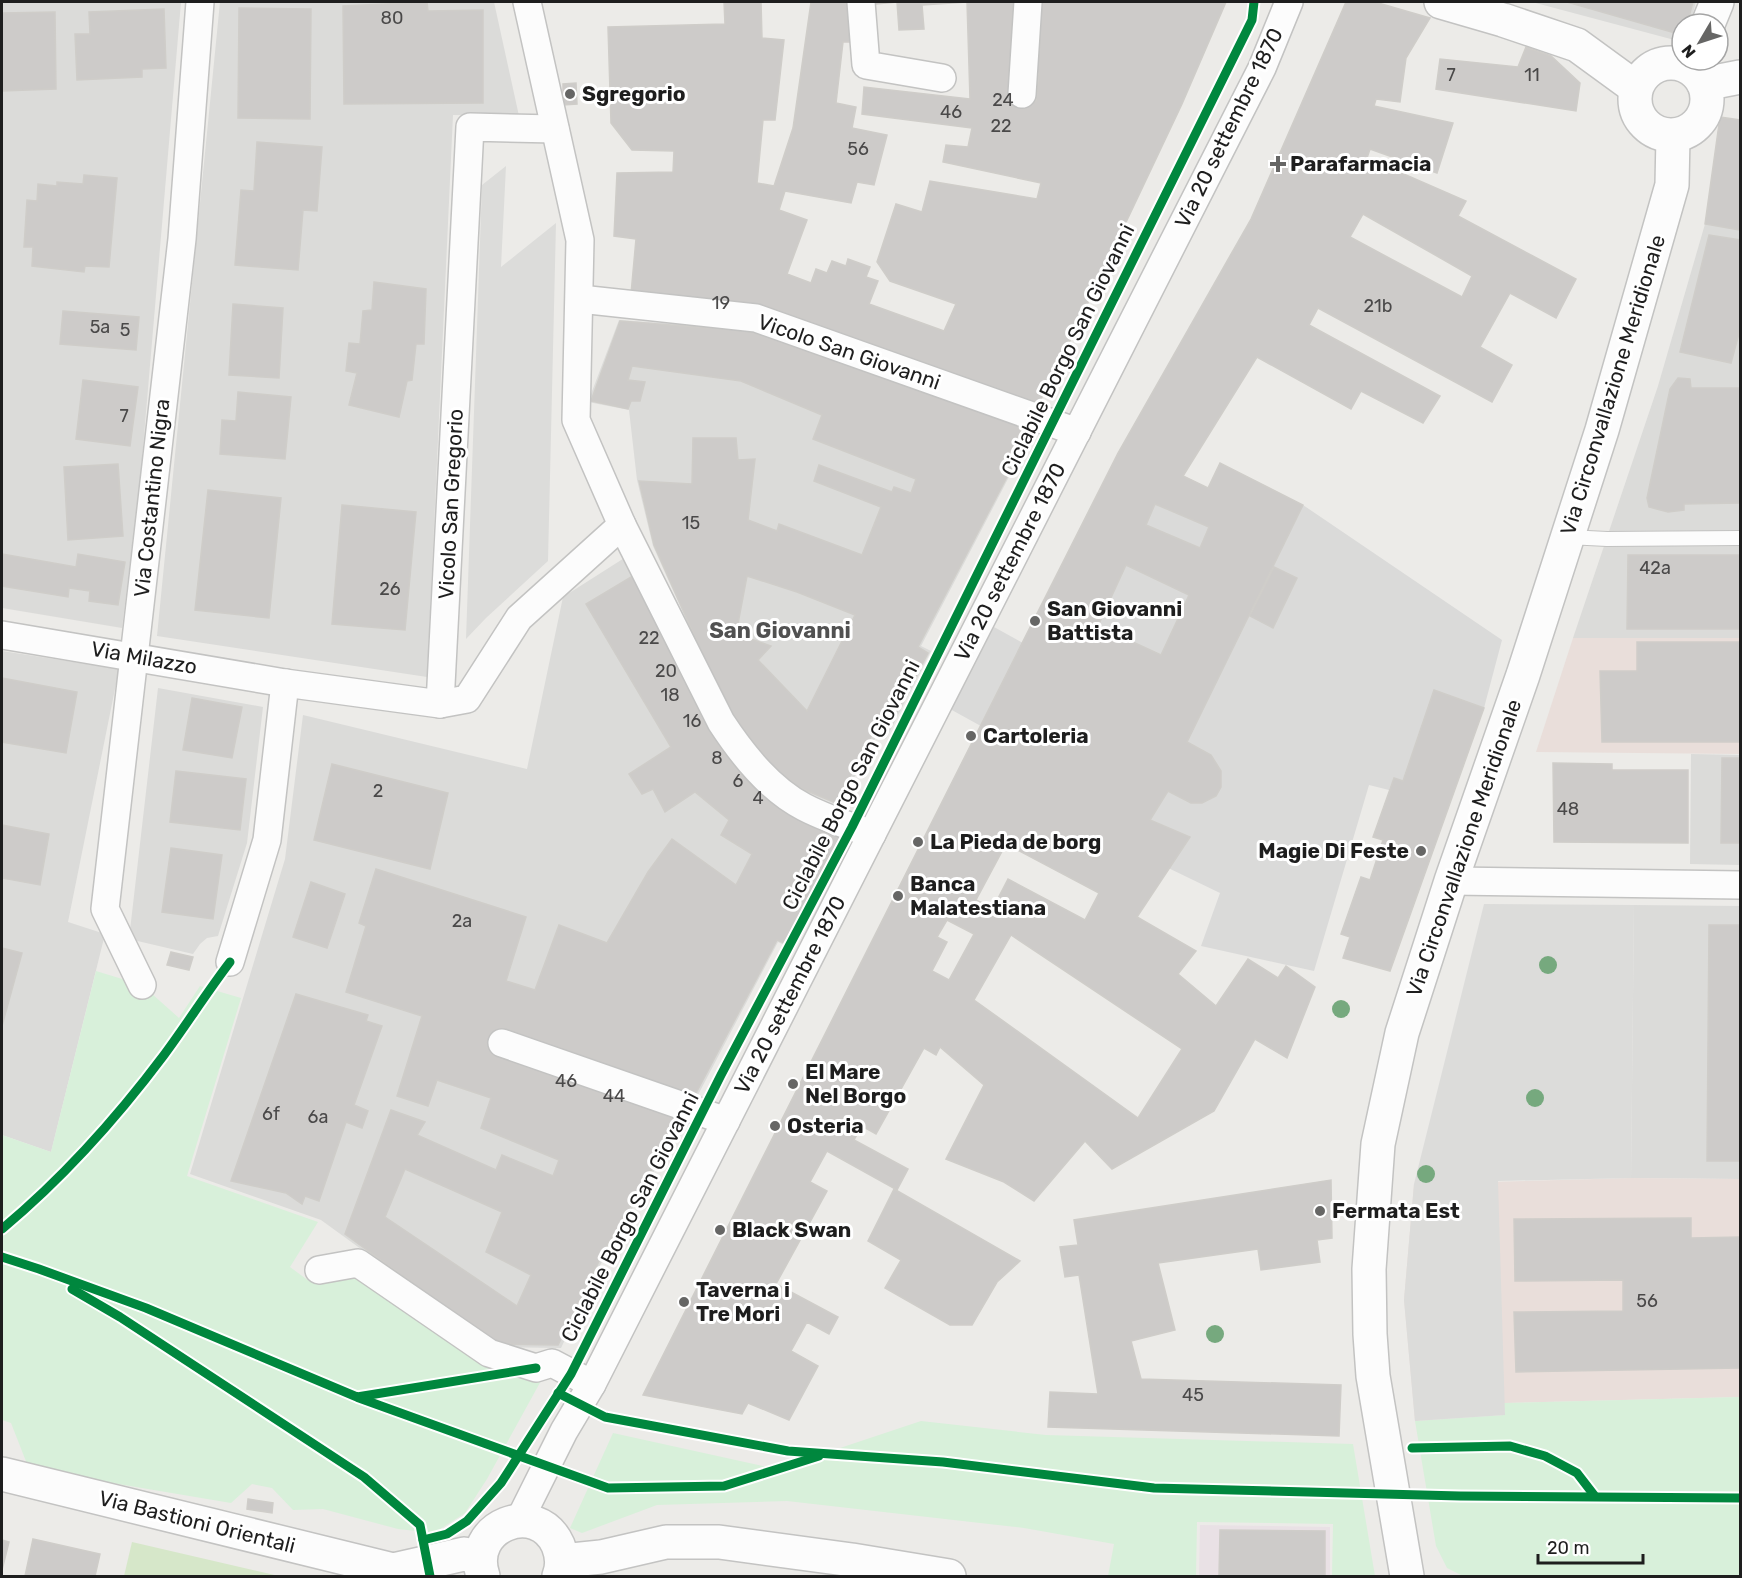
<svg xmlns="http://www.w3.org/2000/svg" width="1742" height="1578" font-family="Rubik,sans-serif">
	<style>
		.residential { fill: #dbdbd9 }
		.commercial { fill: #e9deda }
		.industrial { fill: #e9e1e5 }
		.religious { fill: #dadad9 }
		.grass { fill: #d6e7c9 }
		.park { fill: #d8f0da }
		.parking { fill: #dcdcda }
		.building { fill: #cdcbc9; stroke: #cfcdc9; stroke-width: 1.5; fill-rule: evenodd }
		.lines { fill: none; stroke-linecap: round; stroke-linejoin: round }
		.service-casing { stroke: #c3c3c2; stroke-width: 16 }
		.minor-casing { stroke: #c3c3c2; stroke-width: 30 }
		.tertiary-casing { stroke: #c3c3c2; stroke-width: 36 }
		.service { stroke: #fcfcfc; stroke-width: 14 }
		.minor { stroke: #fcfcfc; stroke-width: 27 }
		.tertiary { stroke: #fcfcfc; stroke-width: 33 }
		.cycleway-casing { stroke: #fff; stroke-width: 13 }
		.cycleway { stroke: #00873e; stroke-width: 9 }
		.tree { fill: #76a97e }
		.poi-dot { fill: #666665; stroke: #fff; stroke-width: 2 }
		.labels { text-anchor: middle; stroke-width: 6; stroke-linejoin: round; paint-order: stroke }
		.number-label { font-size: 18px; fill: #4a4949 }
		.poi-label { font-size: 21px; font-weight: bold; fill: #1e1e1e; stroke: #fff; text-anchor: start }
		.street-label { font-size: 21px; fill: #1e1e1e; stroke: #fff }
		.neighbourhood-label { font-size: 22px; font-weight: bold; fill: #515151; stroke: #fff }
	</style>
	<rect width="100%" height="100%" fill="#ecebe8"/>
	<!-- residential -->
	<g class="residential">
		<polygon points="2,2 181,2 141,471 122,628 2,608"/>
		<polygon points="220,2 494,2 519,116 453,115 427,677 157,636"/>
		<polygon points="1532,2 1696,2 1690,24 1682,24 1682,42"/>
		<polygon points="1705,224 1740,230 1740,638 1573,638 1658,386"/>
		<polygon points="619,320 748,329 1036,425 921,646 931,651 886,739 877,735 839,806 785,783 718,691 653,546 637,480 629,410 588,402"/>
		<polygon points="629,555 712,725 844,838 788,947 778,942 688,1114 607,1251 561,1348 496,1347 321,1220 190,1174 285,859 303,715 527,769 563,597"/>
		<polygon points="2,651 119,669 68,922 105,934 51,1152 2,1135"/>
		<polygon points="158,688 263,707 247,843 218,936 207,938 200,944 193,954 129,939"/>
		<polygon points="1691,754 1740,755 1740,865 1690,864"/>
		<polygon points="1634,905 1740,906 1740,1179 1631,1178"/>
	</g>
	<!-- commercial -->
	<g class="commercial">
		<polygon points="1573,638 1740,638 1740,754 1536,752"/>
		<polygon points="1631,1178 1740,1179 1740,1397 1504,1403 1415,1421 1404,1300 1414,1184"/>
	</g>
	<!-- industrial -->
	<polygon class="industrial" points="1200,1525 1330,1527 1330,1576 1199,1576"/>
	<!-- religious -->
	<polygon class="religious" points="1123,445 1208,488 1220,463 1303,505 1502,640 1484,708 1434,691 1403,781 1394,778 1389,790 1369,785 1314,971 1201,946 1220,893 1131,850 1150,819 950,709 994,627 1023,643"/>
	<!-- grass -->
	<polygon class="grass" points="132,1542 279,1576 124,1576"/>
	<!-- park -->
	<g class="park">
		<polygon points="96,971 142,985 179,1018 200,986 241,998 187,1176 318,1222 290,1267 309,1281 358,1272 542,1379 487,1479 465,1513 434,1533 398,1529 323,1509 293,1510 272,1488 252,1484 231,1503 29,1469 11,1423 2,1420 2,1135 51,1152"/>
		<polygon points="1740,1397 1740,1576 1463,1576 1447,1568 1436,1546 1415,1421 1504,1415 1504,1403"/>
		<polygon points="921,1421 1046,1435 1353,1444 1375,1576 1332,1576 1333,1524 1197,1522 1196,1576 1108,1576 1114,1544 1024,1528 787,1501 657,1505 582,1533 570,1528 613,1433 777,1469"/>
	</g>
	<!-- parking -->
	<g class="parking">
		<polygon points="506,166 501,267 556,223 548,561 486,618 466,639 482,185"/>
		<polygon points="1484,904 1634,905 1631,1178 1498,1181 1505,1415 1415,1421 1404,1300 1414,1184"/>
	</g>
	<!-- building -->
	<g class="building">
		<polygon points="427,2 428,11 483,10 483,103 344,104 343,6"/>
		<polygon points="724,2 761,2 762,38 784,40 775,120 763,120 757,183 774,186 793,128 811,2 854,2 853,42 843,42 836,103 856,107 852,128 887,135 874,185 857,182 851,203 785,191 779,210 807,220 787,274 811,283 816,269 827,273 832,261 846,266 848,259 870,267 866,277 878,281 869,304 944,331 956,304 890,281 877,262 896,204 922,212 930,181 1037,199 1041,183 943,162 946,145 968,147 972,128 862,114 864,87 970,99 967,2 922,5 924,29 899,30 897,2 866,5 866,2 1023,2 1017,103 1036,101 1039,73 1030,72 1036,2 1226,2 1182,104 1048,387 1035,409 631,294 636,239 614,236 617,173 673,172 674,151 632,150 611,123 608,27 725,24"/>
		<path d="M1346,2H1375L1430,18L1406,58L1400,102L1376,99L1374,106L1453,123L1437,173L1370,149L1367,158L1466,201L1458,216L1576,279L1556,318L1510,293L1480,347L1512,365L1492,402L1318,308L1309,325L1440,396L1423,423L1361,391L1351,409L1257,357L1183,476L1208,488L1220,463L1303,505L1187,742L1211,755L1221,771V787L1216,796L1202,803H1191L1168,791L1150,820L1190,837L1137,917L1196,951L1178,974L1216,1006L1248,959L1278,978L1286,966L1315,987L1287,1058L1255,1039L1214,1111L1112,1169L1085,1141L1034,1201L1004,1182L946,1159L984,1085L940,1047L936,1055L924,1048L876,1134L862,1126L854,1140L908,1169L897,1190L827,1151L810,1182L827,1191L776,1284L838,1317L829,1334L807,1322L791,1351L818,1366L789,1420L748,1403L742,1414L643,1395L1118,453L1251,219ZM1363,214L1472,276L1462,297L1350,237ZM1155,504L1209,527L1200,548L1146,525ZM1126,565L1189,595L1161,655L1098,626ZM1006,844L1099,893L1085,920L1008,879L993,908L976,900ZM947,920L974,934L949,980L932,971L947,942L937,937ZM1011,935L1182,1049L1138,1118L974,1000Z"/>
		<polygon points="1567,2 1693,2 1687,24 1682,24 1682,35"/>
		<polygon points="239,8 311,9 310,119 238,118"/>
		<polygon points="164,9 166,68 142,69 142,77 77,80 75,34 90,34 89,12"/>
		<polygon points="55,12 56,89 2,91 2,13"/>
		<polygon points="1526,47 1551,56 1580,83 1576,111 1436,89 1440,59 1518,67"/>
		<polygon points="576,83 577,104 563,105 563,84"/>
		<polygon points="1720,117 1740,120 1740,230 1705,224"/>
		<polygon points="257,142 322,147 317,211 303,210 298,270 235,265 241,190 254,191"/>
		<polygon points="84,175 117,178 109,267 85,266 84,272 32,266 33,247 24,247 27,200 37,201 38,184 57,186 57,182 83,184"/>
		<polygon points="1709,235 1740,240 1740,330 1731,363 1680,352"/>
		<polygon points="374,282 426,289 424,344 416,344 412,380 407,381 399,417 349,405 357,373 346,371 349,343 360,344 363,311 372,310"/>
		<polygon points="233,304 283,308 279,378 229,375"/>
		<polygon points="63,311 139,317 136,350 60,344"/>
		<path d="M620,321L748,331L872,368L1034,425L918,647L928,653L885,734L875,729L836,803L786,782L747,742L719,691L654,545L639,481L692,484L693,438H736L738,460L755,459L748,520L777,531L779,524L862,555L881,507L814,481L819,465L892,492L894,487L911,493L916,479L813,439L822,415L741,381L632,366L628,380L645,382L640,401H631L628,409L591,401ZM747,576L797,592L855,615L807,711L758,660L771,646L736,634Z"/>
		<polygon points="1678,378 1690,379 1691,388 1740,388 1740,503 1684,504 1684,510 1668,512 1649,507 1647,498 1670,389"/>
		<polygon points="83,380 138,387 130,446 76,439"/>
		<polygon points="238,392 291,397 285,459 220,454 222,420 236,421"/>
		<polygon points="118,464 123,536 68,540 64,467"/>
		<polygon points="208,490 281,498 269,618 195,610"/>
		<polygon points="342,505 416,512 405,630 332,624"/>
		<polygon points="2,554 76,567 78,554 125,562 118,605 89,601 90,591 69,588 68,597 2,586"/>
		<polygon points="1628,555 1740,555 1740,629 1627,629"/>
		<polygon points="1274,567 1297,578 1273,628 1250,616"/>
		<path d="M636,574L782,807L842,839L787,944L777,940L686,1112L605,1249L558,1345L496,1344L345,1234L391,1110L425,1122L417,1135L496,1170L502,1155L553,1176L559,1160L481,1128L491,1098L437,1080L428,1106L397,1096L422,1016L346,992L366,926L359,923L376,869L526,917L506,981L535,990L559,925L607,943L648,872L672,839L736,885L752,854L721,835L729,820L695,792L665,812L653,789L642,794L629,774L671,747L586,604ZM405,1169L502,1212L486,1252L531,1275L517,1306L385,1217Z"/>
		<polygon points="1637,642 1740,642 1740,742 1602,742 1600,671 1637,671"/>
		<polygon points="2,678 77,692 66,753 2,742"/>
		<polygon points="1434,690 1484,708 1390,971 1343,958 1350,937 1341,934 1361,877 1370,880 1383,840 1373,837 1394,778 1403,781"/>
		<polygon points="192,698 242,707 232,758 183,750"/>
		<polygon points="1722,758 1740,758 1740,843 1721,843"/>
		<polygon points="1553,763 1612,764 1612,770 1688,770 1688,843 1554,842"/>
		<polygon points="332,764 448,793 430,869 314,840"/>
		<polygon points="176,771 246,779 240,830 170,822"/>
		<polygon points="2,825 49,834 40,885 2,878"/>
		<polygon points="171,848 222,855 213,919 162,912"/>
		<polygon points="311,882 345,894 327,948 293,937"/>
		<polygon points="1709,925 1740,925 1740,1161 1707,1161"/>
		<polygon points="2,948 22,953 2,1026"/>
		<polygon points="171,952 193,957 189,970 167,965"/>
		<polygon points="296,994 368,1015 366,1021 382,1026 354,1105 368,1111 362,1128 346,1122 319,1201 305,1196 302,1204 286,1193 231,1181"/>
		<polygon points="1331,1180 1332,1238 1317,1240 1320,1262 1261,1270 1258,1249 1158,1263 1175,1330 1131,1341 1141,1379 1341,1385 1339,1436 1048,1427 1050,1392 1098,1394 1079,1275 1065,1277 1060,1247 1078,1245 1074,1220"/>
		<polygon points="894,1189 1020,1261 997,1282 972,1325 950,1325 885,1288 901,1260 868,1241"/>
		<polygon points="1691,1218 1691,1238 1740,1237 1740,1368 1516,1372 1514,1312 1623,1311 1623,1280 1515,1281 1514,1219"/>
		<polygon points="248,1499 273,1503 272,1513 247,1509"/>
		<polygon points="1220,1530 1325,1531 1325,1576 1219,1576"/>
		<polygon points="33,1539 100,1554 95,1576 25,1576"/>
		<polygon points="2,1540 9,1542 2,1570"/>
	</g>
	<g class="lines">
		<defs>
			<polyline id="service" points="1568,537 1607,539 1740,538"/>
			<g id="minor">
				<path d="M527,2L580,240L576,420L622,525L721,722C742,754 769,789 804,807C825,818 849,826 872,834"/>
				<polyline points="861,2 866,65 942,78"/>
				<polyline points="1022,94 1028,2"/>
				<polyline points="580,299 756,318 1077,432"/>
				<polyline points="2,635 285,683 440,704 467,699 519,618 622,525"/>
				<polyline points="440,704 470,127 555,129"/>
				<polyline points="1451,881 1740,885"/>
				<polyline points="230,962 267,840 285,683"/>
				<polyline points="142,985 105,909 182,239 200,2"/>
				<polyline points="502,1043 726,1121"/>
				<polyline points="319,1270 358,1263 489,1353 536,1368 552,1363 592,1384"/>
				<polyline points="519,1521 564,1431 592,1384 1262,68 1289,2"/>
			</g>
			<g id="tertiary">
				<polyline points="1441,2 1503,20 1577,45 1636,88"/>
				<polyline points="1708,24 1717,2"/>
				<circle cx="1671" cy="99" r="36"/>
				<polyline points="1704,84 1740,77"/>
				<polyline points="2,1474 393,1570 464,1554 480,1558"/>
				<polyline points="562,1561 601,1557 666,1542 719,1542 852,1560 949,1576"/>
				<path d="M483,1576C466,1526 537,1498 558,1545C562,1555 563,1566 559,1576"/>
				<polyline points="1407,1576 1373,1376 1370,1334 1369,1269 1378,1144 1402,1033 1451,881 1523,675 1602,430 1672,185 1673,136"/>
			</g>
		</defs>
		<!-- service casing -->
		<use href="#service" class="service-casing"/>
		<!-- minor casing -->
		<use href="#minor" class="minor-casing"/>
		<!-- tertiary casing -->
		<use href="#tertiary" class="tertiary-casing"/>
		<!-- service -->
		<use href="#service" class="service"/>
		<!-- minor -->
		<use href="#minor" class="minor"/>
		<!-- tertiary -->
		<use href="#tertiary" class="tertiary"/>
		<defs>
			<g id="cycleway">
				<path d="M2,1229C63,1178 116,1119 164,1055C187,1024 207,992 230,962"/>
				<polyline points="2,1257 39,1269 146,1308 357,1397 536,1368"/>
				<polyline points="72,1289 120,1317 364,1477 420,1525 430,1576"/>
				<polyline points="558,1393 605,1417 788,1451 943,1462 1154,1488 1460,1496 1740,1498"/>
				<polyline points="359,1398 608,1488 724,1486 819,1456"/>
				<polyline points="1412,1448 1510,1446 1545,1456 1577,1473 1594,1495"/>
				<polyline points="423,1540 447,1534 467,1521 501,1483 571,1374 721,1075 852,827 1252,20 1254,2"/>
			</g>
		</defs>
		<!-- cycleway casing -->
		<use href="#cycleway" class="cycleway-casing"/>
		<!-- cycleway -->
		<use href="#cycleway" class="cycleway"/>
	</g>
	<!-- trees -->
	<g class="tree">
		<circle cx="1548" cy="965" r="9"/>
		<circle cx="1341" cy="1009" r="9"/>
		<circle cx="1535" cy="1098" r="9"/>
		<circle cx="1426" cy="1174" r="9"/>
		<circle cx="1215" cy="1334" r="9"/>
	</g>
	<!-- markers -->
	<g class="poi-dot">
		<circle cx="570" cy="94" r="6"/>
		<path d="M1275 155h6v6h6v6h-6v6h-6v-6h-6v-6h6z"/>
		<circle cx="1035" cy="621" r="6"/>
		<circle cx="971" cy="736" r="6"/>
		<circle cx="918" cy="842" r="6"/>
		<circle cx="1421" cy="851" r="6"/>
		<circle cx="898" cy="896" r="6"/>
		<circle cx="793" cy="1084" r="6"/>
		<circle cx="775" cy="1126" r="6"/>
		<circle cx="1320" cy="1211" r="6"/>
		<circle cx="720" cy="1230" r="6"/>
		<circle cx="684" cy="1302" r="6"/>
	</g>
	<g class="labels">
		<!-- number labels -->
		<g class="number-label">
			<text x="392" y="24">80</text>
			<text x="1451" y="81">7</text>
			<text x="1532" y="81">11</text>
			<text x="1003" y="106">24</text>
			<text x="951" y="118">46</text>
			<text x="1001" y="132">22</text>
			<text x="858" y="155">56</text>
			<text x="721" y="309">19</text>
			<text x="1378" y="312">21b</text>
			<text x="100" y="333">5a</text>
			<text x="125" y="336">5</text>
			<text x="124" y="422">7</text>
			<text x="691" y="529">15</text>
			<text x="1655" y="574">42a</text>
			<text x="390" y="595">26</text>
			<text x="649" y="644">22</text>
			<text x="666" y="677">20</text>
			<text x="670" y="701">18</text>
			<text x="692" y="727">16</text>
			<text x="717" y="764">8</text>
			<text x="738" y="787">6</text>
			<text x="378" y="797">2</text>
			<text x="758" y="804">4</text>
			<text x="1568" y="815">48</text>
			<text x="462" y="927">2a</text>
			<text x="566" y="1087">46</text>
			<text x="614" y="1102">44</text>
			<text x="271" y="1120">6f</text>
			<text x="318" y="1123">6a</text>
			<text x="1647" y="1307">56</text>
			<text x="1193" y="1401">45</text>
		</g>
		<!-- poi labels -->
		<g class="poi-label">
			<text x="582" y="101">Sgregorio</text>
			<text x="1290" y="171">Parafarmacia</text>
			<text x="1047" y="616">San Giovanni<tspan x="1047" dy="24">Battista</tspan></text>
			<text x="983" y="743">Cartoleria</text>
			<text x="930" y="849">La Pieda de borg</text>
			<text x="1409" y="858" text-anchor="end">Magie Di Feste</text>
			<text x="910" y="891">Banca<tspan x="910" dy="24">Malatestiana</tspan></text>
			<text x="805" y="1079">El Mare<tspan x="805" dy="24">Nel Borgo</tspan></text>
			<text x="787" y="1133">Osteria</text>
			<text x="1332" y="1218">Fermata Est</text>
			<text x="732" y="1237">Black Swan</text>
			<text x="696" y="1297">Taverna i<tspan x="696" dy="24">Tre Mori</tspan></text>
		</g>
		<!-- street labels -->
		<g class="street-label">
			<text transform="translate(1229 128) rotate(-64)" y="7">Via 20 settembre 1870</text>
			<text transform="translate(1068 350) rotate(-64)" y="7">Ciclabile Borgo San Giovanni</text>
			<text transform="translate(849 352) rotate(19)" y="7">Vicolo San Giovanni</text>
			<text transform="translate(1613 385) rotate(-73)" y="7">Via Circonvallazione Meridionale</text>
			<text transform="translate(152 498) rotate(-84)" y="7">Via Costantino Nigra</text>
			<text transform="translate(451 504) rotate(-87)" y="7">Vicolo San Gregorio</text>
			<text transform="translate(1010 562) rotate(-63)" y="7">Via 20 settembre 1870</text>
			<text transform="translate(144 658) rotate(10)" y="7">Via Milazzo</text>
			<text transform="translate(851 785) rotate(-63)" y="7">Ciclabile Borgo San Giovanni</text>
			<text transform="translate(1464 848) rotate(-71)" y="7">Via Circonvallazione Meridionale</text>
			<text transform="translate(790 995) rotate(-63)" y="7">Via 20 settembre 1870</text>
			<text transform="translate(630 1217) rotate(-63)" y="7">Ciclabile Borgo San Giovanni</text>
			<text transform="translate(197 1522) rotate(14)" y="7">Via Bastioni Orientali</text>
		</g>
		<!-- neighbourhood labels -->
		<g class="neighbourhood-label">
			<text x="780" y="638">San Giovanni</text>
		</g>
	</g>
	<!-- border -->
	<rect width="1742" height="1578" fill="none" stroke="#1e1e1e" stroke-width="6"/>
	<!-- north arrow -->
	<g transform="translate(1700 42) rotate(231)"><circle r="28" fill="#ffffff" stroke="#a5a5a5" stroke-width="1.5"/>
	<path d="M0-4.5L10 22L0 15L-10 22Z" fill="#666665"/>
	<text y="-9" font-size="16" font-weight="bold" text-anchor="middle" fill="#1e1e1e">N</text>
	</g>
	<!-- scale -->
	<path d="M1538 1554v9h105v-9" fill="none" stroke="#1e1e1e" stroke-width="3"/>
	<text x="1547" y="1554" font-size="18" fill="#1e1e1e" stroke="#ffffff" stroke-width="4.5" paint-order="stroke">20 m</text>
</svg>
